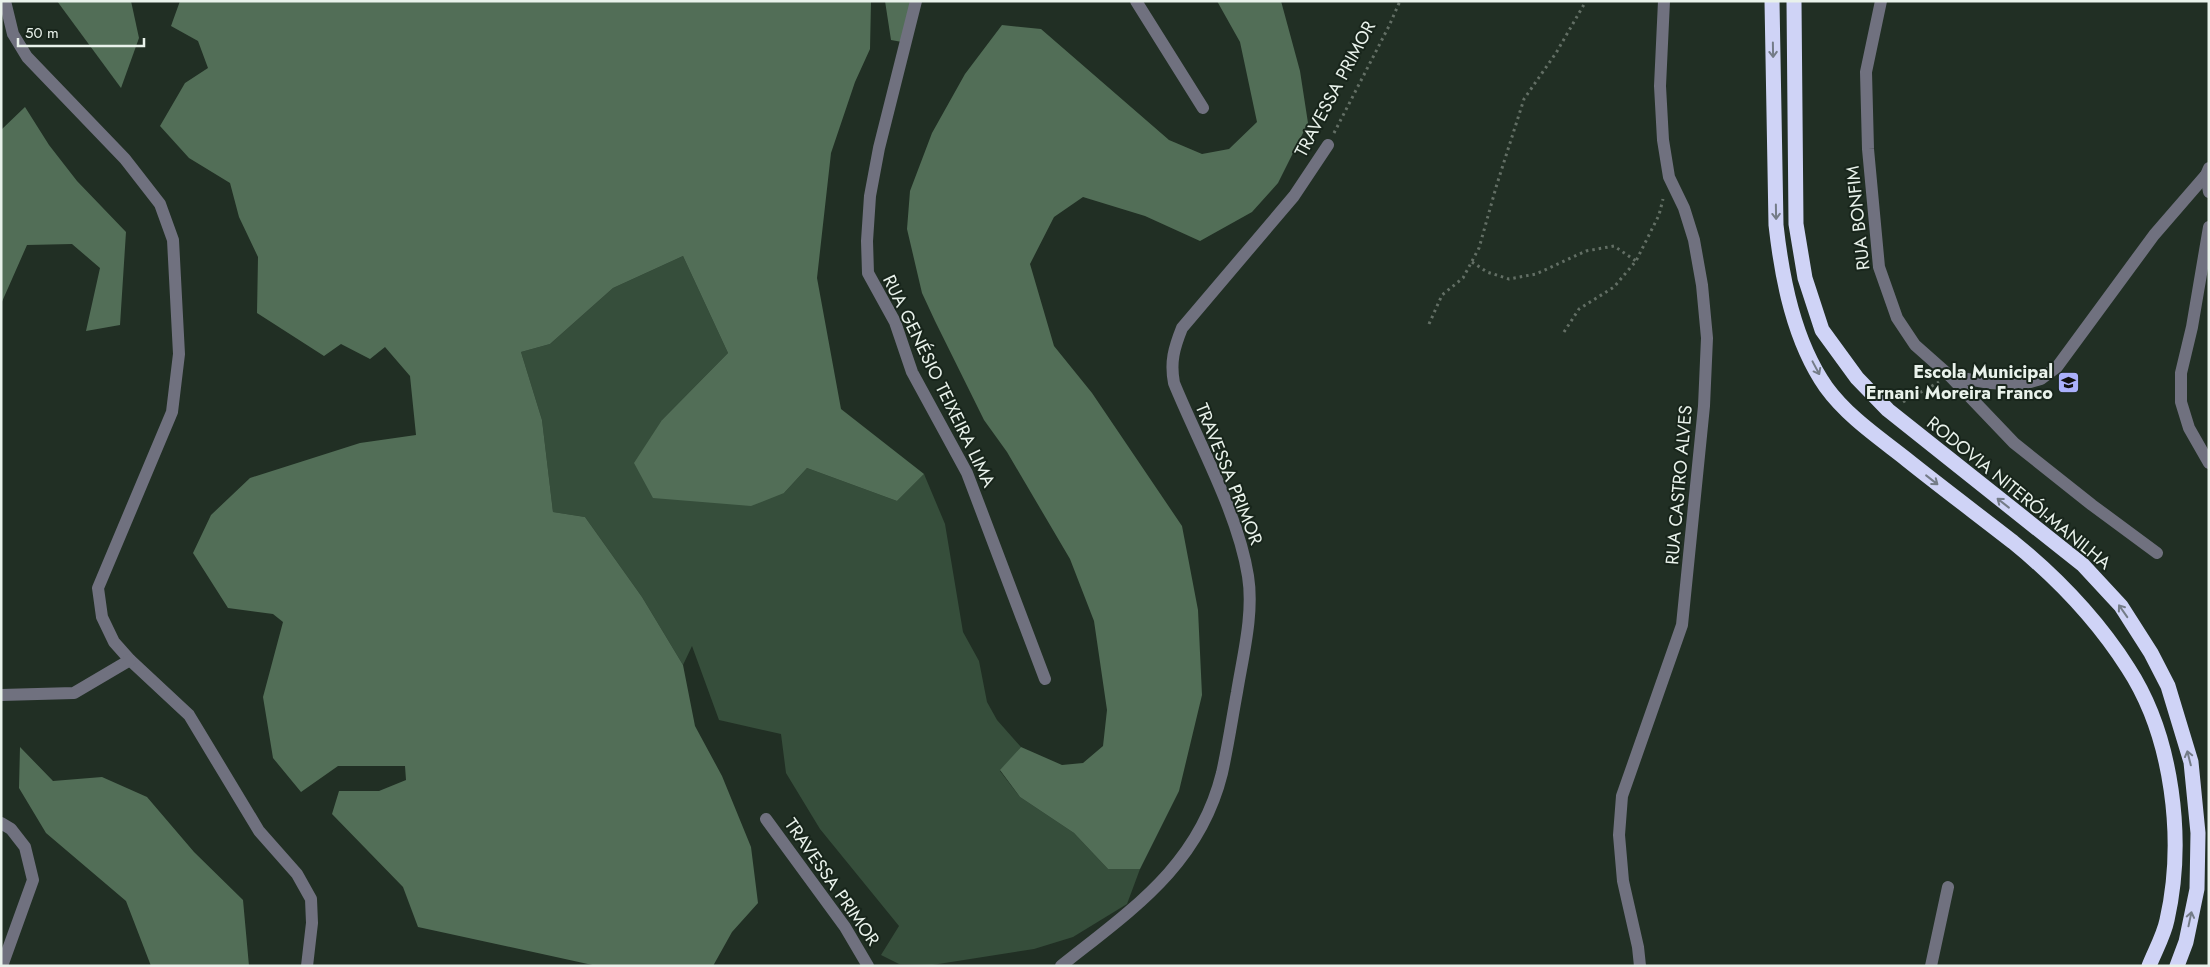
<svg xmlns="http://www.w3.org/2000/svg" width="2210" height="967" font-family="Jost,sans-serif">
	<style>
		.green { fill: #364e3b }
		.forest { fill: #526e57 }
		.lines { fill: none; stroke-linecap: round; stroke-linejoin: round }
		.path { stroke: #636f65; stroke-width: 3; stroke-dasharray: 2.5 4; stroke-linecap: butt }
		.minor { stroke: #70717f; stroke-width: 12 }
		.highway { stroke: #cfd3f6; stroke-width: 15 }
		.oneway { stroke: #747c88 }
		.labels { text-anchor: middle; stroke-width: 4; stroke-linejoin: round; paint-order: stroke }
		.street-label { font-size: 18px; fill: #e9f2eb; stroke: #18251b }
		.poi-label { font-size: 18px; font-weight: bold; fill: #e9f2eb; stroke: #18251b; text-anchor: end }
	</style>
	<rect width="100%" height="100%" fill="#212f24"/>
	<!-- green -->
	<polygon class="green" points="683,256 728,353 662,420 784,493 807,468 897,501 924,474 945,524 963,632 979,661 987,702 997,720 1021,747 1000,771 1020,797 1074,833 1108,869 1140,869 1127,904 1073,937 1034,949 932,965 899,964 881,955 899,926 820,829 786,773 781,734 719,720 692,646 683,665 642,597 585,517 553,512 542,420 521,352 550,344 613,288"/>
	<!-- forest -->
	<g class="forest">
		<polygon points="57,1 131,1 139,38 121,88"/>
		<polygon points="180,1 871,1 870,49 855,82 831,153 817,278 841,409 924,474 897,501 807,468 784,493 751,506 653,498 634,463 662,420 728,353 683,256 613,288 550,344 521,352 542,420 553,512 585,517 642,597 683,665 695,726 722,776 751,847 758,903 732,932 713,966 597,966 418,927 403,887 332,814 339,791 379,791 406,780 405,766 338,766 301,792 273,758 263,697 283,622 273,614 228,608 193,553 211,515 250,478 360,443 416,435 410,376 385,347 370,359 341,344 324,356 257,313 258,257 239,217 230,183 189,158 160,126 185,83 208,68 198,41 171,26"/>
		<polygon points="885,1 912,1 902,42 891,40"/>
		<polygon points="1217,1 1281,1 1300,71 1308,123 1278,183 1252,212 1200,241 1145,216 1083,197 1054,217 1030,264 1054,346 1092,393 1182,526 1198,610 1202,695 1179,791 1140,869 1108,869 1074,833 1020,797 1000,770 1021,747 1062,765 1083,763 1103,746 1107,710 1094,621 1070,559 1007,452 984,420 935,321 922,293 907,229 910,191 932,133 965,74 1002,25 1041,29 1169,140 1202,154 1229,149 1257,122 1240,42"/>
		<polygon points="25,107 49,145 77,181 126,232 120,325 86,331 100,268 72,244 27,245 1,304 1,130"/>
		<polygon points="20,747 53,781 102,777 147,797 194,852 243,900 249,966 151,966 126,901 46,833 19,788"/>
	</g>
	<g class="lines">
		<!-- path -->
		<g class="path">
			<polyline points="1334,133 1389,26 1400,1"/>
			<polyline points="1472,262 1487,272 1509,279 1536,274 1586,251 1614,246 1636,261"/>
			<polyline points="1429,324 1442,295 1463,278 1479,248 1497,184 1524,99 1556,53 1586,1"/>
			<polyline points="1564,332 1579,309 1614,287 1636,261 1659,215 1663,199"/>
			<polyline points="1903,402 1939,382"/>
		</g>
		<!-- minor -->
		<g class="minor">
			<polyline points="5,1 13,34 27,57 125,159 160,204 173,240 179,354 172,412 98,588 102,617 114,642 130,660 189,715 259,831 297,874 311,899 312,923 307,966"/>
			<polyline points="916,1 879,148 870,196 867,241 868,273 895,322 912,372 967,473 1045,679"/>
			<polyline points="1136,1 1203,108"/>
			<polyline points="1881,1 1866,72 1868,149 1879,267 1897,318 1915,345 1950,376 1990,383 2019,385 2041,379 2057,367 2154,235 2206,175 2209,168"/>
			<polyline points="2206,175 2209,192"/>
			<polyline points="2209,227 2192,327 2181,373 2181,402 2189,428 2209,463"/>
			<polyline points="1950,376 2014,443 2092,505 2157,553"/>
			<polyline points="1,695 74,693 130,660"/>
			<polyline points="766,819 845,927 868,966"/>
			<polyline points="1,823 11,829 25,847 33,880 2,966"/>
			<path d="M1061,966C1131,910 1199,866 1222,773C1228,746 1232,719 1237,692C1243,655 1254,613 1248,576C1238,513 1198,442 1174,383C1170,362 1174,348 1182,328L1294,196L1328,145"/>
			<polyline points="1640,966 1638,947 1623,881 1619,835 1622,796 1682,625 1704,406 1707,338 1702,285 1694,240 1684,208 1669,177 1663,140 1660,86 1664,1"/>
			<polyline points="1931,966 1948,887"/>
		</g>
		<!-- highway -->
		<g class="highway">
			<path d="M1772,1L1776,225C1782,279 1794,341 1826,387C1847,416 1878,437 1906,459C1941,487 1977,514 2013,542C2056,577 2098,621 2128,668C2173,737 2185,840 2167,920C2164,935 2155,951 2149,966"/>
			<polyline points="1794,1 1796,224 1805,278 1822,330 1857,378 1888,410 2083,565 2121,606 2151,653 2168,686 2191,762 2198,833 2197,889 2186,942 2177,966"/>
		</g>
	</g>
	<!-- one-way arrows -->
	<defs><path id="oneway-shaft" d="M-6 0H5M1.5-3L5.5 0L1.5 3" fill="none" stroke-width="1.6" stroke-linecap="round" stroke-linejoin="round" transform="scale(1.25)"/></defs>
	<g class="oneway">
		<use href="#oneway-shaft" transform="translate(1773 50) rotate(89)"/>
		<use href="#oneway-shaft" transform="translate(1776 212) rotate(89)"/>
		<use href="#oneway-shaft" transform="translate(1816 368) rotate(62)"/>
		<use href="#oneway-shaft" transform="translate(1932 480) rotate(38)"/>
		<use href="#oneway-shaft" transform="translate(2003 503) rotate(-142)"/>
		<use href="#oneway-shaft" transform="translate(2123 611) rotate(-125)"/>
		<use href="#oneway-shaft" transform="translate(2189 758) rotate(-104)"/>
		<use href="#oneway-shaft" transform="translate(2190 919) rotate(-78)"/>
	</g>
	<!-- icons -->
	<defs>
		<symbol id="school-square" viewBox="-11 -11 22 22"><rect x="-9" y="-9" width="18" height="18" rx="4" fill="#aab0fb" stroke="#18251b"/><path d="M0-5L7-2L0 1L-7-2ZM-4 1L0 2.5L4 1V4Q0 6-4 4Z" fill="#111"/></symbol>
	</defs>
	<g fill-rule="evenodd">
		<use href="#school-square" x="2056" y="370" width="25" height="25"/>
	</g>
	<g class="labels">
		<!-- street labels -->
		<g class="street-label">
			<text transform="translate(1335 89) rotate(-62)" y="6">TRAVESSA PRIMOR</text>
			<text transform="translate(1858 218) rotate(-96)" y="6">RUA BONFIM</text>
			<text transform="translate(939 381) rotate(64)" y="6">RUA GENÉSIO TEIXEIRA LIMA</text>
			<text transform="translate(1229 474) rotate(68)" y="6">TRAVESSA PRIMOR</text>
			<text transform="translate(1679 485) rotate(-85)" y="6">RUA CASTRO ALVES</text>
			<text transform="translate(2019 493) rotate(39)" y="6">RODOVIA NITERÓI-MANILHA</text>
			<text transform="translate(832 882) rotate(55)" y="6">TRAVESSA PRIMOR</text>
		</g>
		<!-- poi labels -->
		<g class="poi-label">
			<text x="2053" y="378">Escola Municipal<tspan x="2053" dy="21">Ernani Moreira Franco</tspan></text>
		</g>
	</g>
	<!-- border -->
	<rect width="2210" height="967" fill="none" stroke="#e9f2eb" stroke-width="5"/>
	<!-- scale -->
	<path d="M18 38v8h126v-8" fill="none" stroke="#e9f2eb" stroke-width="2.5"/>
	<text x="25" y="38" font-size="15" fill="#e9f2eb" stroke="#18251b" stroke-width="4" paint-order="stroke">50 m</text>
</svg>
